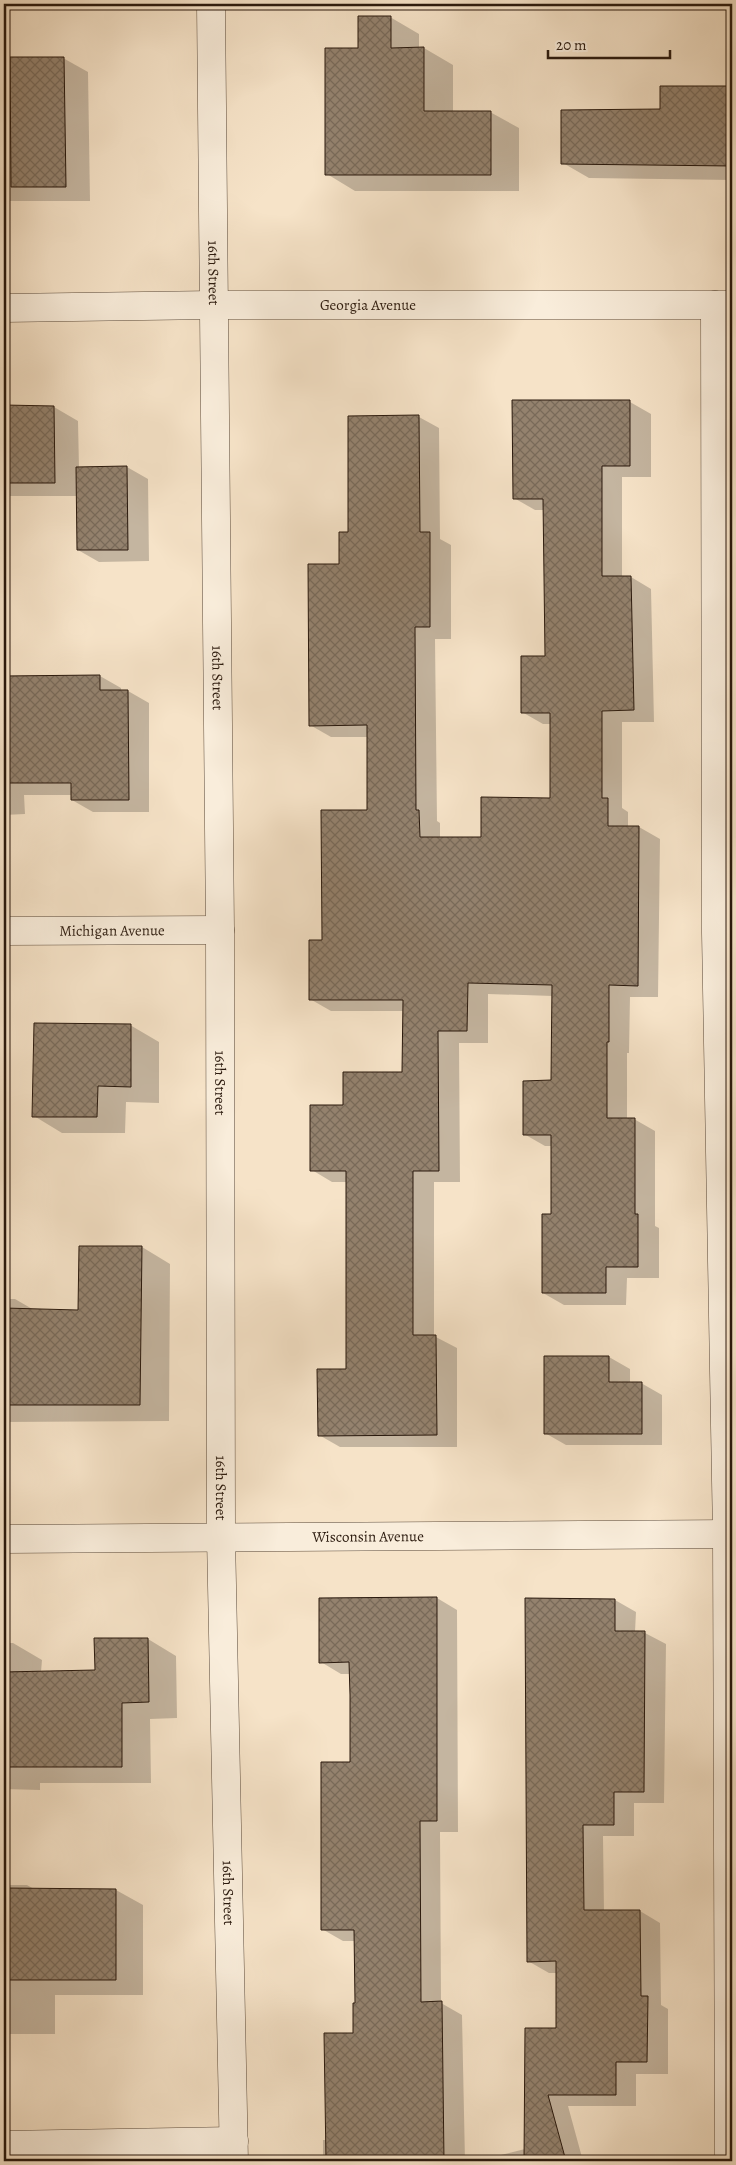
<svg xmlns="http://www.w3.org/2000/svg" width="736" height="2165" font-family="Alegreya,serif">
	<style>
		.shadow { fill: #0003 }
		.building { fill: url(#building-cross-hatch); stroke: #2a190d }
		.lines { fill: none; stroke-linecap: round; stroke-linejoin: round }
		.minor-casing { stroke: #5d4c3c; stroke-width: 29 }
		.minor { stroke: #f9eddb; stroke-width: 28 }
		.labels { text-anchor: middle; stroke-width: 4; stroke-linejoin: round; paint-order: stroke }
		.street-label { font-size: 15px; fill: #2a190d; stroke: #f9eddb }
	</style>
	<defs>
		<pattern id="building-cross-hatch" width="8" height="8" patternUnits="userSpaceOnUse" patternTransform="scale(1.25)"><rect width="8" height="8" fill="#94826e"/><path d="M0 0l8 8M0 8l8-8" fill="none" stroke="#796a59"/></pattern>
	</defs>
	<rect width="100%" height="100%" fill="#f6e3c8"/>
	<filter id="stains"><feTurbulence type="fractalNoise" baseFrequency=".004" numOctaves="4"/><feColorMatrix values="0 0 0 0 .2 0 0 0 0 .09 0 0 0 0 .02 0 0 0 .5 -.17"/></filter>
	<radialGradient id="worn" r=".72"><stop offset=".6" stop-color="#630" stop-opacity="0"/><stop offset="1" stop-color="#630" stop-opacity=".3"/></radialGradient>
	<!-- shadow -->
	<g class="shadow">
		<polygon points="390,17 419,34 419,48 424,48 453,65 453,112 490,112 519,128 519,191 355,191 327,174 359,49"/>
		<polygon points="63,58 88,72 90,201 4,201 4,59"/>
		<polygon points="661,87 732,88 732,180 589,178 563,163 661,110"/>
		<polygon points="514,402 630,402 651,414 651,477 622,477 622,577 631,577 651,589 654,722 622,722 622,808 628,812 628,827 639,827 660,839 658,997 630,997 629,1053 627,1053 627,1119 634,1119 655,1131 655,1226 659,1228 659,1278 627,1278 626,1305 564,1305 543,1293 552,1216 552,1146 545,1146 524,1134 552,1082 553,996 488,994 488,1043 459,1043 460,1182 434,1182 434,1336 457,1348 457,1447 340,1447 319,1435 348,1370 347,1182 332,1182 312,1170 344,1106 403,1073 404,1011 331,1011 310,999 323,941 368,811 368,737 331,737 310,725 340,565 350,533 419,417 439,428 440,539 451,545 451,639 435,639 437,821 440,823 440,838 482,838 551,799 551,724 543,724 522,712 546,657 545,510 535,510 514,498"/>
		<polygon points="4,407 54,407 78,421 79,468 127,467 148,479 149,561 99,562 78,550 77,496 4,496"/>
		<polygon points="100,676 121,688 121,691 128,691 149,703 149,812 93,812 72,800 72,795 24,795 25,814 4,815 4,691 63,689"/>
		<polygon points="130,1025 159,1042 159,1103 126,1102 125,1133 62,1133 34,1116"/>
		<polygon points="142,1247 170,1264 169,1421 4,1422 4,1299 15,1299 34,1310 79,1311"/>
		<polygon points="545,1357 609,1357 630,1369 630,1383 641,1383 662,1395 662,1445 566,1445 545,1433"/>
		<polygon points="437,1598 457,1610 458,1832 440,1832 441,2003 462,2015 465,2161 323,2161 323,2140 327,2140 354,2034 357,2004 356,1941 343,1941 322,1929 351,1763 351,1674 341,1674 321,1662"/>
		<polygon points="526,1599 615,1600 636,1612 635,1632 645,1633 666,1644 664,1803 634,1803 634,1836 603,1836 604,1911 640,1911 660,1923 661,2005 668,2009 668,2074 636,2074 636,2106 568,2106 583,2161 498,2161 497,2156 525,2149 557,2030 557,1973 549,1973 528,1961"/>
		<polygon points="148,1639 176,1656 177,1718 150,1719 151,1783 40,1783 40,1790 4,1789 4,1643 13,1643 42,1660 41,1672 96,1672"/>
		<polygon points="4,1885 27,1885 34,1889 116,1890 143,1905 143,1995 55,1995 55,2034 4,2034"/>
	</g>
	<!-- building -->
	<g class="building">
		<polygon points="358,16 391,16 391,48 424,47 424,111 491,111 491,175 325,175 325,48 358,48"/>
		<polygon points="10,57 64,57 66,187 11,187"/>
		<polygon points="660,86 732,86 732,166 561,164 561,110 660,109"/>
		<polygon points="512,400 630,400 630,466 602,466 602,576 631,576 634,710 602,711 602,798 608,798 608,826 639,826 638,986 609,985 609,1042 607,1042 607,1118 635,1118 635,1214 638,1214 638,1267 606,1267 606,1293 542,1293 542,1214 551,1214 551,1135 523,1135 523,1081 551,1080 552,985 468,983 467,1031 438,1031 439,1171 413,1171 413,1335 436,1335 437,1435 318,1436 317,1369 346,1369 346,1171 310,1171 310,1105 343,1105 343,1072 402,1072 403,1000 309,1000 309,940 322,940 321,810 367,810 367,725 309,726 308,564 339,564 339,532 348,532 348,416 419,415 420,532 430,532 430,627 415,627 416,810 419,810 420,837 481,837 481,797 550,798 550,713 521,713 521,656 545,656 543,499 513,499"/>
		<polygon points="4,405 54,406 55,483 4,483"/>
		<polygon points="127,466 128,550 77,550 76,467"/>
		<polygon points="100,675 100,690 128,690 129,800 71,800 71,783 4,783 4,676"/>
		<polygon points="34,1023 131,1024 131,1087 98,1086 97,1117 32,1117"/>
		<polygon points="79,1246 142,1246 140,1405 4,1405 4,1308 78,1310"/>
		<polygon points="544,1356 609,1356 609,1382 642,1382 642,1434 544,1434"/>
		<polygon points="437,1597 437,1821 420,1821 421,2002 442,2001 444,2161 326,2161 324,2033 353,2033 353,2003 355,2003 354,1930 321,1930 321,1762 350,1762 350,1695 349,1662 319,1663 319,1598"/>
		<polygon points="525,1598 615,1599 615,1631 645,1631 644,1792 614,1792 614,1825 583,1825 584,1910 640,1910 641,1996 648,1996 647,2062 616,2062 616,2095 548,2095 566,2161 524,2161 525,2028 556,2028 556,1961 527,1962"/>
		<polygon points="94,1638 148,1638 149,1702 122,1703 122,1767 4,1767 4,1672 95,1670"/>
		<polygon points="4,1888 116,1889 116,1980 4,1980"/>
	</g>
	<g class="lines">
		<defs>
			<g id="minor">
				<path id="s1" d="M211,4L220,930L221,1537L234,2161"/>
				<polyline points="715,305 716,933 727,1534 729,2158"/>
				<path id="s2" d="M4,308L213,305H732"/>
				<path id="s3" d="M4,931L220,930"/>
				<path id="s4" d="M4,1539L732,1534"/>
				<polyline points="4,2145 234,2141"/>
			</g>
		</defs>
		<!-- minor casing -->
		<use href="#minor" class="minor-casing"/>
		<!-- minor -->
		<use href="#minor" class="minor"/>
	</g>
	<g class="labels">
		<!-- street labels -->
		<g class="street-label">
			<text dy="5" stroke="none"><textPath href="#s1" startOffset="269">16th Street</textPath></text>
			<text dy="5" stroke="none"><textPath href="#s2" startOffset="364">Georgia Avenue</textPath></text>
			<text dy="5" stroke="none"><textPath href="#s1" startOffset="674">16th Street</textPath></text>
			<text dy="5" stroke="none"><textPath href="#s3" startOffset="108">Michigan Avenue</textPath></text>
			<text dy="5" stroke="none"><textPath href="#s1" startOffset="1079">16th Street</textPath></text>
			<text dy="5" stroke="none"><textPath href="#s1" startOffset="1484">16th Street</textPath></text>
			<text dy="5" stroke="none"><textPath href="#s4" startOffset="364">Wisconsin Avenue</textPath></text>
			<text dy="5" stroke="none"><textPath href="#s1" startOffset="1889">16th Street</textPath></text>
		</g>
	</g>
	<!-- margin -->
	<rect width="736" height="2165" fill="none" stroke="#f6e3c8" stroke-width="20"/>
	<rect x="5" y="5" width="726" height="2155" fill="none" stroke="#2a190d" stroke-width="2.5"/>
	<rect x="10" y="10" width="716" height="2145" fill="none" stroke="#2a190d"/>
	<!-- scale -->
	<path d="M548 50v8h122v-8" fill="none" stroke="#2a190d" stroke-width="2.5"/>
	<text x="556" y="50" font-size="15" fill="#2a190d" stroke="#f9eddb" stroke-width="4" paint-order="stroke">20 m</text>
	<rect width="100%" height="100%" filter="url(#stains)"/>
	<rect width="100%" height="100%" fill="url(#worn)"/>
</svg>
